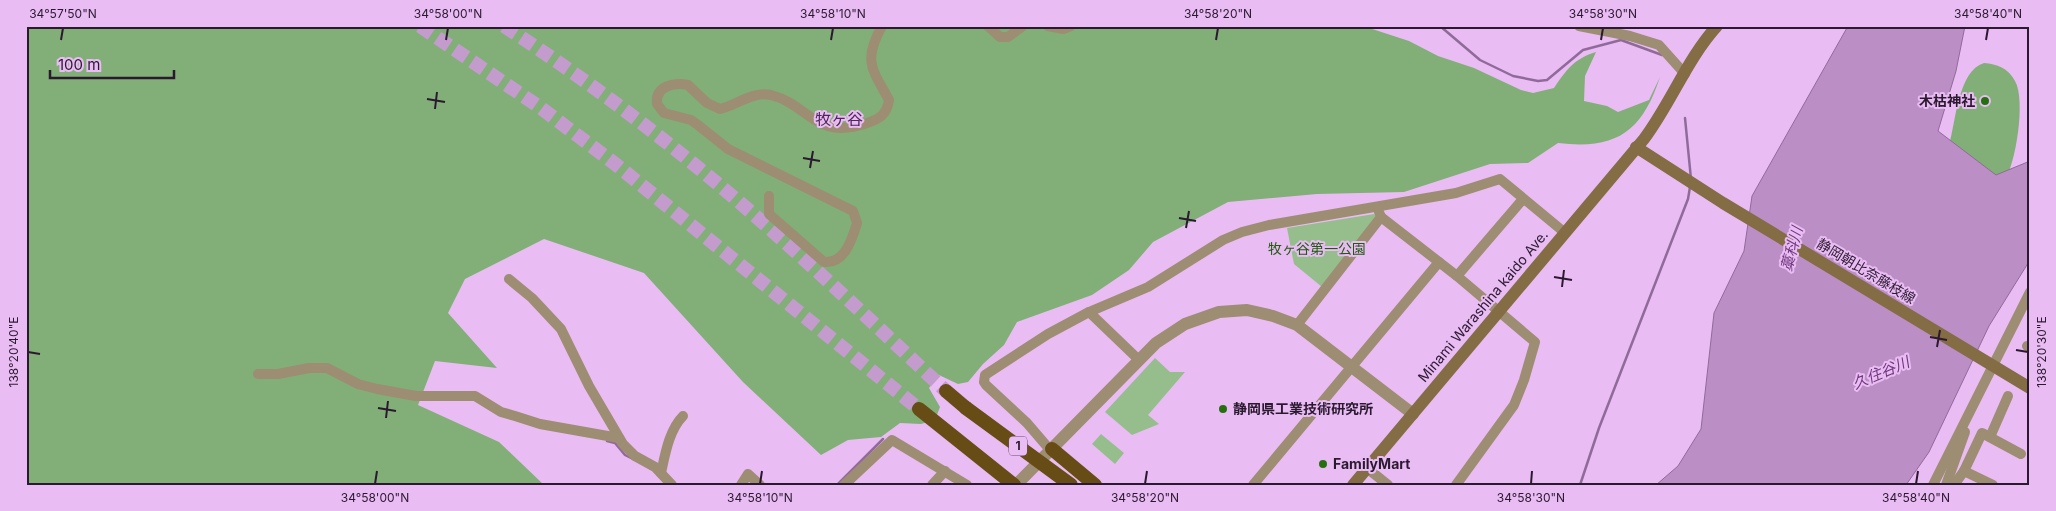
<svg xmlns="http://www.w3.org/2000/svg" width="2056" height="511" font-family="Inter,'Noto Sans JP',sans-serif">
	<style>
		.green { fill: #96be8d }
		.forest { fill: #81af77 }
		.water { fill: #bc8ec6; stroke: #906b99 }
		.lines { fill: none; stroke-linecap: round; stroke-linejoin: round }
		.stream { stroke: #906b99; stroke-width: 2.5 }
		.trunk-tunnel { stroke: #c39ccd; stroke-width: 14; stroke-dasharray: 14 7; stroke-linecap: butt }
		.minor { stroke: #9d8d72; stroke-width: 10 }
		.tertiary { stroke: #9d8d72; stroke-width: 12 }
		.secondary { stroke: #846c44; stroke-width: 12 }
		.trunk { stroke: #684c16; stroke-width: 14 }
		.trunk-bridge { stroke: #684c16; stroke-width: 14 }
		.ticks { fill: none; stroke: #2b1a2f; stroke-width: 2 }
		.poi-dot { fill: #266f0f; stroke: #e9bcf4; stroke-width: 2 }
		.labels { text-anchor: middle; stroke-width: 4; stroke-linejoin: round; paint-order: stroke }
		.shield { fill: #e9bcf4; stroke: #644b6a; stroke-width: 1 }
		.shield-label { font-size: 12px; font-weight: bold; fill: #2b1a2f }
		.poi-label { font-size: 14px; font-weight: bold; fill: #2b1a2f; stroke: #e9bcf4; text-anchor: start }
		.park-label { font-size: 14px; fill: #1f5b0d; stroke: #e9bcf4 }
		.street-label { font-size: 14px; fill: #2b1a2f; stroke: #e9bcf4 }
		.water-label { font-size: 15px; font-style: italic; fill: #6e367b; stroke: #e9bcf4 }
		.quarter-label { font-size: 16px; fill: #4c2654; stroke: #e9bcf4 }
		.neatline { fill: none; stroke: #2b1a2f; stroke-width: 2 }
		.ticks-label { font-size: 12px; text-anchor: middle; fill: #2b1a2f }
	</style>
	<rect width="100%" height="100%" fill="#e9bcf4"/>
	<!-- green -->
	<g class="green">
		<polygon points="1374,214 1377,218 1322,287 1294,264 1287,228"/>
		<polygon points="1155,358 1170,372 1185,372 1148,415 1159,424 1132,435 1105,412"/>
		<polygon points="1101,434 1124,453 1115,464 1092,444"/>
	</g>
	<!-- forest -->
	<g class="forest">
		<path d="M26,26H1363L1409,41L1438,56L1474,68L1521,90L1533,93L1554,88C1566,70 1575,58 1596,52L1585,76L1584,101L1607,106L1618,112L1649,100L1660,77C1642,132 1616,150 1558,143L1528,163L1490,164L1404,192L1317,194L1228,202L1153,242L1129,270L1092,295L1017,322L1004,345L983,364L968,382L958,384L939,375L929,388L940,407L935,420L921,424L900,423L881,437L848,440L821,455L743,382L644,273L544,239L465,279L448,313L497,368L435,361L418,405L499,442L544,485H26Z"/>
		<path d="M1984,63C1997,64 2008,68 2015,81C2026,100 2016,164 2004,182L1949,145C1956,121 1958,71 1984,63Z"/>
	</g>
	<!-- water -->
	<polygon class="water" points="1848,26 1965,26 1956,71 1938,131 1996,175 2030,161 2030,260 1989,326 1929,452 1906,485 1656,485 1678,466 1701,429 1714,313 1744,251 1752,196"/>
	<g class="lines">
		<!-- stream -->
		<g class="stream">
			<polyline points="1440,26 1480,60 1513,76 1538,81 1547,80 1583,50 1621,40 1662,55"/>
			<polyline points="1685,118 1691,179"/>
			<polyline points="607,441 615,443 625,455 633,459"/>
			<polyline points="837,485 883,439"/>
			<polyline points="1580,485 1599,428 1688,199 1690,187"/>
		</g>
		<!-- trunk-tunnel -->
		<g class="trunk-tunnel">
			<polyline points="420,26 541,108 614,163 919,409"/>
			<path d="M504,26C581,76 655,131 725,190C801,254 873,323 946,391"/>
		</g>
		<!-- minor -->
		<g class="minor">
			<polyline points="988,26 1000,37 1008,37 1023,26"/>
			<polyline points="1048,26 1063,29 1071,26"/>
			<polyline points="1579,26 1630,36 1659,45 1685,74"/>
			<path d="M769,196V214L824,262C845,264 852,239 857,223L853,211L728,149L698,125L691,120L664,113L657,104C655,86 674,82 688,85L707,103L720,109C737,105 752,91 771,95C810,105 815,141 867,123C880,119 887,114 889,100C873,70 862,62 882,26"/>
			<polyline points="1381,217 1457,276 1535,342 1524,380 1514,405 1456,485"/>
			<polyline points="1457,276 1523,199"/>
			<polyline points="509,279 532,298 561,329 589,386 623,444 635,456 655,467 672,485"/>
			<polyline points="1089,312 1139,360"/>
			<polyline points="1297,325 1381,217 1379,212"/>
			<polyline points="2027,346 2030,347"/>
			<polyline points="258,374 278,374 309,368 327,368 358,384 377,389 416,396 475,396 501,412 515,416 540,424 619,438"/>
			<polyline points="1990,437 2008,396"/>
			<polyline points="1051,451 1027,423 986,385 984,382 985,375 1048,334 1089,312 1148,287 1223,240 1242,232 1269,225 1456,193 1500,179 1564,232"/>
			<polyline points="1367,468 1388,485"/>
			<polyline points="1964,471 1982,433 2021,454"/>
			<path d="M661,473C665,455 669,430 683,416"/>
			<polyline points="741,485 748,474 760,485"/>
			<polyline points="844,485 892,440 967,485"/>
			<polyline points="932,485 945,471"/>
			<polyline points="1253,485 1439,262"/>
			<polyline points="1933,485 2030,292"/>
			<polyline points="1946,485 1965,432"/>
			<polyline points="1954,485 1964,471 1993,485"/>
		</g>
		<!-- tertiary -->
		<polyline class="tertiary" points="1016,485 1156,343 1185,324 1219,312 1247,310 1273,316 1297,325 1413,414"/>
		<!-- secondary -->
		<g class="secondary">
			<polyline points="1636,147 1723,203 2030,388"/>
			<path d="M1353,485L1644,139C1671,103 1687,59 1717,26"/>
		</g>
		<!-- trunk -->
		<g class="trunk">
			<polyline points="946,391 966,408"/>
			<polyline points="919,409 1014,485"/>
			<polyline points="1052,449 1095,485"/>
		</g>
		<!-- trunk-bridge -->
		<polyline class="trunk-bridge" points="966,408 1071,485"/>
	</g>
	<!-- ticks -->
	<path class="ticks" d="M61,40L63,28M446,40L448,28M831,40L833,28M1216,40L1218,28M1601,40L1603,28M1986,40L1988,28M427,99L445,102M435,109L437,92M803,158L820,161M810,168L813,151M1179,218L1196,221M1186,228L1189,211M1554,277L1572,280M1562,287L1564,270M1930,337L1947,340M1937,347L1940,330M2016,350L2028,352M28,352L40,354M378,408L396,411M386,418L388,401M375,484L377,471M760,484L762,471M1145,484L1147,471M1531,484L1532,471M1916,484L1918,471"/>
	<!-- markers -->
	<g class="poi-dot">
		<circle cx="1985" cy="101" r="5"/>
		<circle cx="1223" cy="409" r="5"/>
		<circle cx="1323" cy="464" r="5"/>
	</g>
	<g class="labels">
		<!-- shield labels -->
		<rect class="shield" x="1009" y="436.5" width="18" height="19" rx="4"/>
		<g class="shield-label">
			<text x="1018" y="450">1</text>
		</g>
		<!-- poi labels -->
		<g class="poi-label">
			<text x="1975" y="106" text-anchor="end">木枯神社</text>
			<text x="1233" y="414">静岡県工業技術研究所</text>
			<text x="1333" y="469">FamilyMart</text>
		</g>
		<!-- park labels -->
		<g class="park-label">
			<text x="1317" y="254">牧ヶ谷第一公園</text>
		</g>
		<!-- street labels -->
		<g class="street-label">
			<text transform="translate(1866 271) rotate(31)" y="5">静岡朝比奈藤枝線</text>
			<text transform="translate(1483 306) rotate(-50)" y="5">Minami Warashina kaido Ave.</text>
		</g>
		<!-- water labels -->
		<g class="water-label">
			<text transform="translate(1792 249) rotate(-75)" y="5">藁科川</text>
			<text transform="translate(1881 373) rotate(-23)" y="5">久住谷川</text>
		</g>
		<!-- quarter labels -->
		<g class="quarter-label">
			<text x="839" y="125">牧ヶ谷</text>
		</g>
	</g>
	<!-- border -->
	<rect width="2056" height="511" fill="none" stroke="#e9bcf4" stroke-width="55"/>
	<!-- scale -->
	<path d="M50 70v8h124v-8" fill="none" stroke="#2b1a2f" stroke-width="2.5"/>
	<text x="58" y="70" font-size="15" fill="#2b1a2f" stroke="#e9bcf4" stroke-width="4" paint-order="stroke">100 m</text>
	<rect x="28" y="28" width="2000" height="456" class="neatline"/>
	<g class="ticks-label">
		<text x="63" y="18">34°57'50"N</text>
		<text x="448" y="18">34°58'00"N</text>
		<text x="833" y="18">34°58'10"N</text>
		<text x="1218" y="18">34°58'20"N</text>
		<text x="1603" y="18">34°58'30"N</text>
		<text x="1988" y="18">34°58'40"N</text>
		<text transform="translate(2042 352) rotate(-90)" y="4">138°20'30"E</text>
		<text transform="translate(14 352) rotate(-90)" y="4">138°20'40"E</text>
		<text x="375" y="502">34°58'00"N</text>
		<text x="760" y="502">34°58'10"N</text>
		<text x="1145" y="502">34°58'20"N</text>
		<text x="1531" y="502">34°58'30"N</text>
		<text x="1916" y="502">34°58'40"N</text>
	</g>
</svg>
